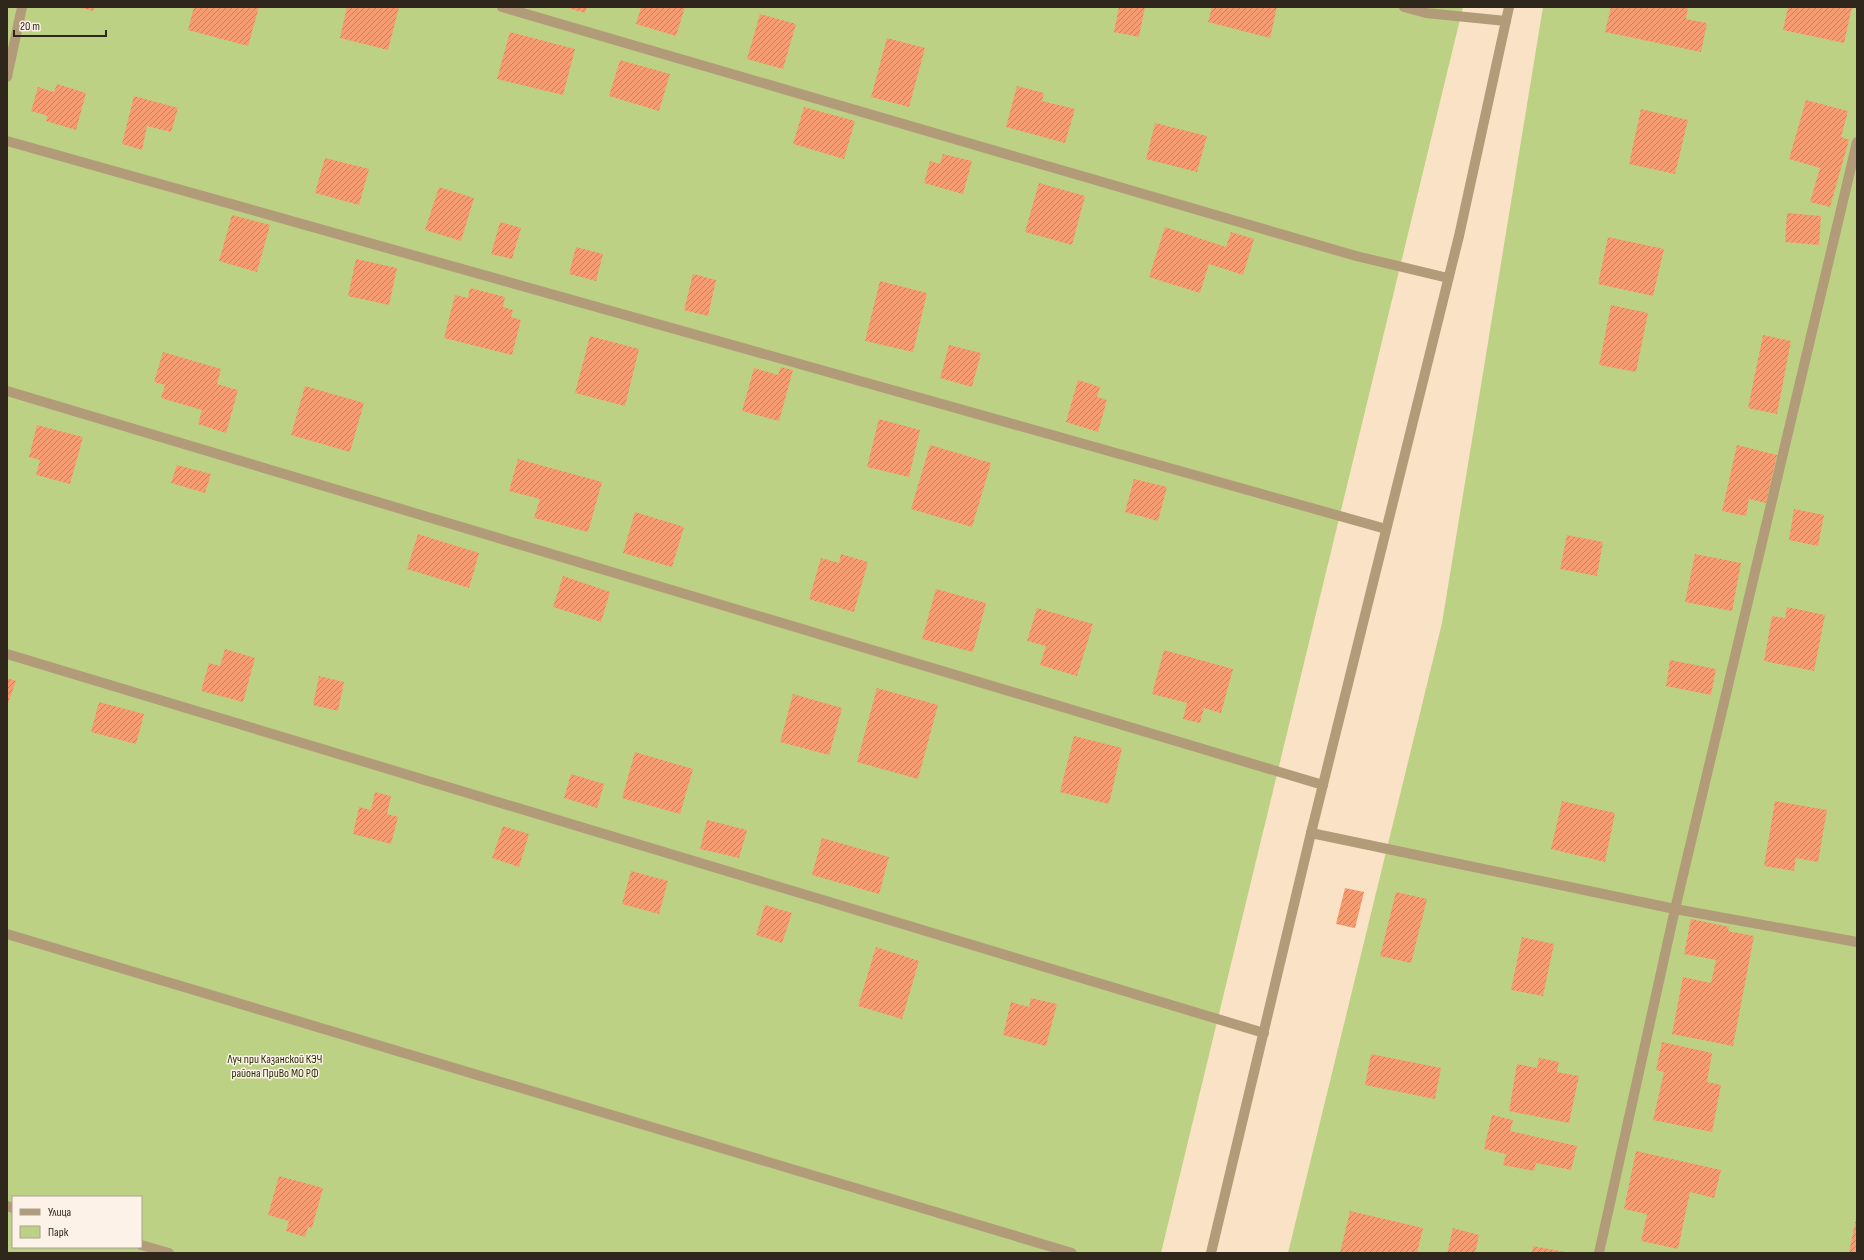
<svg xmlns="http://www.w3.org/2000/svg" width="1864" height="1260" font-family="'Sofia Sans Condensed',sans-serif">
	<style>
		.green { fill: #bdd185; fill-rule: evenodd }
		.building { fill: url(#building-hatch) }
		.lines { fill: none; stroke-linecap: round; stroke-linejoin: round }
		.service { stroke: #b29b79; stroke-width: 10 }
		.tertiary { stroke: #b29b79; stroke-width: 10 }
		.labels { text-anchor: middle; stroke-width: 3; stroke-linejoin: round; paint-order: stroke }
		.park-label { font-size: 12px; fill: #272f07; stroke: #fcf2e7 }
	</style>
	<defs>
		<pattern id="building-hatch" width="6" height="6" patternUnits="userSpaceOnUse"><rect width="6" height="6" fill="#f69c73"/><path d="M-1 1l2-2M0 6l6-6M5 7l2-2" fill="none" stroke="#c87f5e"/></pattern>
	</defs>
	<rect width="100%" height="100%" fill="#fae2c6"/>
	<!-- green -->
	<g class="green">
		<path d="M7,7H1463L1161,1253H7ZM13,1197H141V1247H13Z"/>
		<polygon points="1543,7 1857,7 1857,1253 1288,1253 1442,623"/>
	</g>
	<!-- building -->
	<g class="building">
		<polygon points="77,7 94,7 93,11"/>
		<polygon points="194,7 259,7 248,46 188,30"/>
		<polygon points="347,7 399,7 388,50 340,38"/>
		<polygon points="565,7 587,7 585,13"/>
		<polygon points="641,7 685,7 676,36 636,24"/>
		<polygon points="1119,7 1145,7 1139,37 1114,32"/>
		<polygon points="1212,7 1277,7 1270,38 1208,22"/>
		<polygon points="1611,7 1688,7 1686,19 1707,23 1701,52 1605,32"/>
		<polygon points="1788,7 1852,7 1844,43 1783,30"/>
		<polygon points="760,14 796,24 783,69 747,59"/>
		<polygon points="510,32 575,49 563,95 497,79"/>
		<polygon points="887,38 925,48 909,107 871,97"/>
		<polygon points="620,60 670,74 659,111 609,96"/>
		<polygon points="57,84 86,93 76,130 46,121 48,116 31,111 38,87 54,92"/>
		<polygon points="1017,86 1044,93 1042,101 1075,109 1065,143 1006,127"/>
		<polygon points="134,96 178,108 171,132 147,126 142,150 122,144"/>
		<polygon points="1806,100 1848,111 1841,137 1849,140 1830,207 1810,202 1820,168 1789,159"/>
		<polygon points="804,107 855,121 844,159 793,144"/>
		<polygon points="1641,109 1688,120 1675,174 1629,164"/>
		<polygon points="1155,123 1207,136 1197,172 1146,159"/>
		<polygon points="943,154 972,161 963,194 924,183 930,161 940,164"/>
		<polygon points="325,158 369,169 359,205 315,193"/>
		<polygon points="1039,183 1085,196 1072,245 1025,232"/>
		<polygon points="439,187 474,198 461,241 425,230"/>
		<polygon points="1787,213 1821,216 1819,245 1785,242"/>
		<polygon points="232,215 270,225 257,272 219,261"/>
		<polygon points="500,222 521,228 512,259 491,254"/>
		<polygon points="1165,227 1226,247 1231,232 1254,239 1243,275 1209,264 1200,293 1149,277"/>
		<polygon points="1608,237 1664,249 1653,296 1598,284"/>
		<polygon points="576,247 603,254 596,281 569,274"/>
		<polygon points="356,259 397,268 389,305 348,296"/>
		<polygon points="693,274 716,280 708,316 684,310"/>
		<polygon points="880,281 927,293 913,352 865,341"/>
		<polygon points="470,288 505,297 503,307 513,310 511,317 521,320 512,355 444,338 455,295 468,298"/>
		<polygon points="1611,305 1648,313 1636,372 1599,365"/>
		<polygon points="1763,335 1791,341 1777,414 1748,408"/>
		<polygon points="590,336 639,349 625,406 575,393"/>
		<polygon points="949,345 981,353 972,387 940,378"/>
		<polygon points="163,352 221,369 217,384 238,390 226,433 198,424 202,410 161,398 165,385 154,382"/>
		<polygon points="781,367 793,370 779,421 742,411 754,368 778,375"/>
		<polygon points="1078,380 1100,387 1097,397 1107,400 1098,432 1066,422"/>
		<polygon points="305,386 364,403 350,452 291,435"/>
		<polygon points="879,419 920,430 909,477 867,467"/>
		<polygon points="37,425 83,437 70,484 36,475 40,460 29,457"/>
		<polygon points="930,445 991,463 972,527 911,509"/>
		<polygon points="1737,445 1777,455 1766,503 1749,499 1746,516 1722,511"/>
		<polygon points="518,459 602,482 588,532 534,518 540,499 509,491"/>
		<polygon points="177,465 211,474 205,493 171,483"/>
		<polygon points="1134,479 1167,487 1158,521 1125,512"/>
		<polygon points="1794,509 1824,515 1818,546 1789,540"/>
		<polygon points="635,512 684,527 672,567 623,553"/>
		<polygon points="418,534 479,553 469,588 407,569"/>
		<polygon points="1567,535 1603,542 1597,576 1560,569"/>
		<polygon points="841,554 868,562 854,612 809,599 821,558 839,563"/>
		<polygon points="1695,554 1741,563 1732,611 1685,602"/>
		<polygon points="563,576 610,592 601,622 553,607"/>
		<polygon points="936,589 986,603 973,652 922,639"/>
		<polygon points="1787,607 1825,615 1814,671 1764,661 1772,616 1785,618"/>
		<polygon points="1037,608 1093,624 1077,676 1040,665 1046,646 1027,641"/>
		<polygon points="225,649 255,658 243,702 201,691 209,663 220,666"/>
		<polygon points="1164,650 1233,669 1221,713 1204,708 1200,723 1183,719 1187,703 1152,694"/>
		<polygon points="1670,660 1716,669 1711,695 1666,686"/>
		<polygon points="319,676 344,682 338,711 313,705"/>
		<polygon points="7,678 16,681 7,706"/>
		<polygon points="877,688 938,705 918,779 857,762"/>
		<polygon points="793,694 842,708 829,755 780,742"/>
		<polygon points="99,702 144,714 136,744 91,732"/>
		<polygon points="1074,736 1122,748 1109,804 1060,792"/>
		<polygon points="635,752 693,769 680,814 622,798"/>
		<polygon points="571,774 604,784 597,808 564,798"/>
		<polygon points="375,792 391,796 387,814 398,817 391,844 353,834 359,807 371,810"/>
		<polygon points="1562,801 1615,813 1605,862 1551,849"/>
		<polygon points="1775,801 1827,810 1818,862 1796,858 1794,871 1764,866"/>
		<polygon points="707,820 747,830 739,858 700,849"/>
		<polygon points="503,826 529,834 519,867 492,858"/>
		<polygon points="822,838 889,857 879,894 812,875"/>
		<polygon points="631,871 668,881 659,914 622,904"/>
		<polygon points="1345,888 1364,892 1355,928 1336,924"/>
		<polygon points="1396,892 1427,899 1411,963 1380,956"/>
		<polygon points="765,905 792,913 782,943 756,935"/>
		<polygon points="1691,919 1729,927 1728,931 1754,936 1733,1046 1672,1034 1683,977 1711,983 1716,960 1684,954"/>
		<polygon points="1522,937 1554,944 1543,996 1511,990"/>
		<polygon points="876,947 919,961 902,1019 858,1006"/>
		<polygon points="1031,998 1057,1004 1046,1046 1003,1035 1011,1002 1029,1007"/>
		<polygon points="1662,1042 1712,1053 1707,1082 1721,1085 1712,1132 1653,1120 1664,1072 1656,1070"/>
		<polygon points="1371,1054 1441,1068 1435,1099 1365,1085"/>
		<polygon points="1539,1058 1559,1062 1557,1072 1579,1076 1569,1123 1509,1111 1517,1064 1537,1068"/>
		<polygon points="1492,1115 1513,1120 1510,1131 1577,1146 1571,1170 1536,1163 1534,1171 1503,1165 1506,1154 1484,1149"/>
		<polygon points="1636,1151 1721,1170 1714,1198 1690,1192 1678,1249 1641,1241 1647,1214 1624,1209"/>
		<polygon points="279,1176 323,1188 312,1228 308,1227 305,1237 286,1231 289,1221 268,1215"/>
		<polygon points="1350,1211 1423,1228 1417,1253 1340,1253"/>
		<polygon points="1856,1218 1857,1253 1849,1253"/>
		<polygon points="1453,1228 1479,1235 1475,1253 1447,1253"/>
		<polygon points="1533,1246 1565,1252 1564,1253 1532,1253"/>
	</g>
	<g class="lines">
		<!-- service -->
		<g class="service">
			<polyline points="502,7 1356,256 1448,278"/>
			<polyline points="1404,7 1426,13 1506,21"/>
			<polyline points="7,77 22,7"/>
			<polyline points="7,141 1386,529"/>
			<polyline points="7,391 1323,785"/>
			<polyline points="7,654 1264,1033"/>
			<polyline points="1311,833 1675,909 1857,942"/>
			<polyline points="7,934 1072,1253"/>
			<polyline points="7,1206 13,1208"/>
			<polyline points="141,1245 169,1253"/>
			<polyline points="1599,1253 1675,909 1857,142"/>
		</g>
		<!-- tertiary -->
		<polyline class="tertiary" points="1211,1253 1311,833 1459,236 1509,7"/>
	</g>
	<g class="labels">
		<!-- park labels -->
		<g class="park-label">
			<text x="275" y="1063">Луч при Казанской КЭЧ<tspan x="275" dy="14">района ПриВо МО РФ</tspan></text>
		</g>
	</g>
	<!-- border -->
	<rect width="1864" height="1260" fill="none" stroke="#30271c" stroke-width="16"/>
	<!-- legend -->
	<rect x="12" y="1196" width="130" height="52" fill="#fcf2e7" stroke="#aaa196"/>
	<rect x="20" y="1209" width="20" height="6" fill="#b29b79" stroke="#aaa196"/>
	<text x="48" y="1216" font-size="12" fill="#30271c">Улица</text>
	<rect x="20" y="1226" width="20" height="12" fill="#bdd185" stroke="#aaa196"/>
	<text x="48" y="1236" font-size="12" fill="#30271c">Парк</text>
	<!-- scale -->
	<path d="M14 30v6h92v-6" fill="none" stroke="#30271c" stroke-width="2"/>
	<text x="20" y="30" font-size="12" fill="#30271c" stroke="#fcf2e7" stroke-width="3" paint-order="stroke">20 m</text>
</svg>
